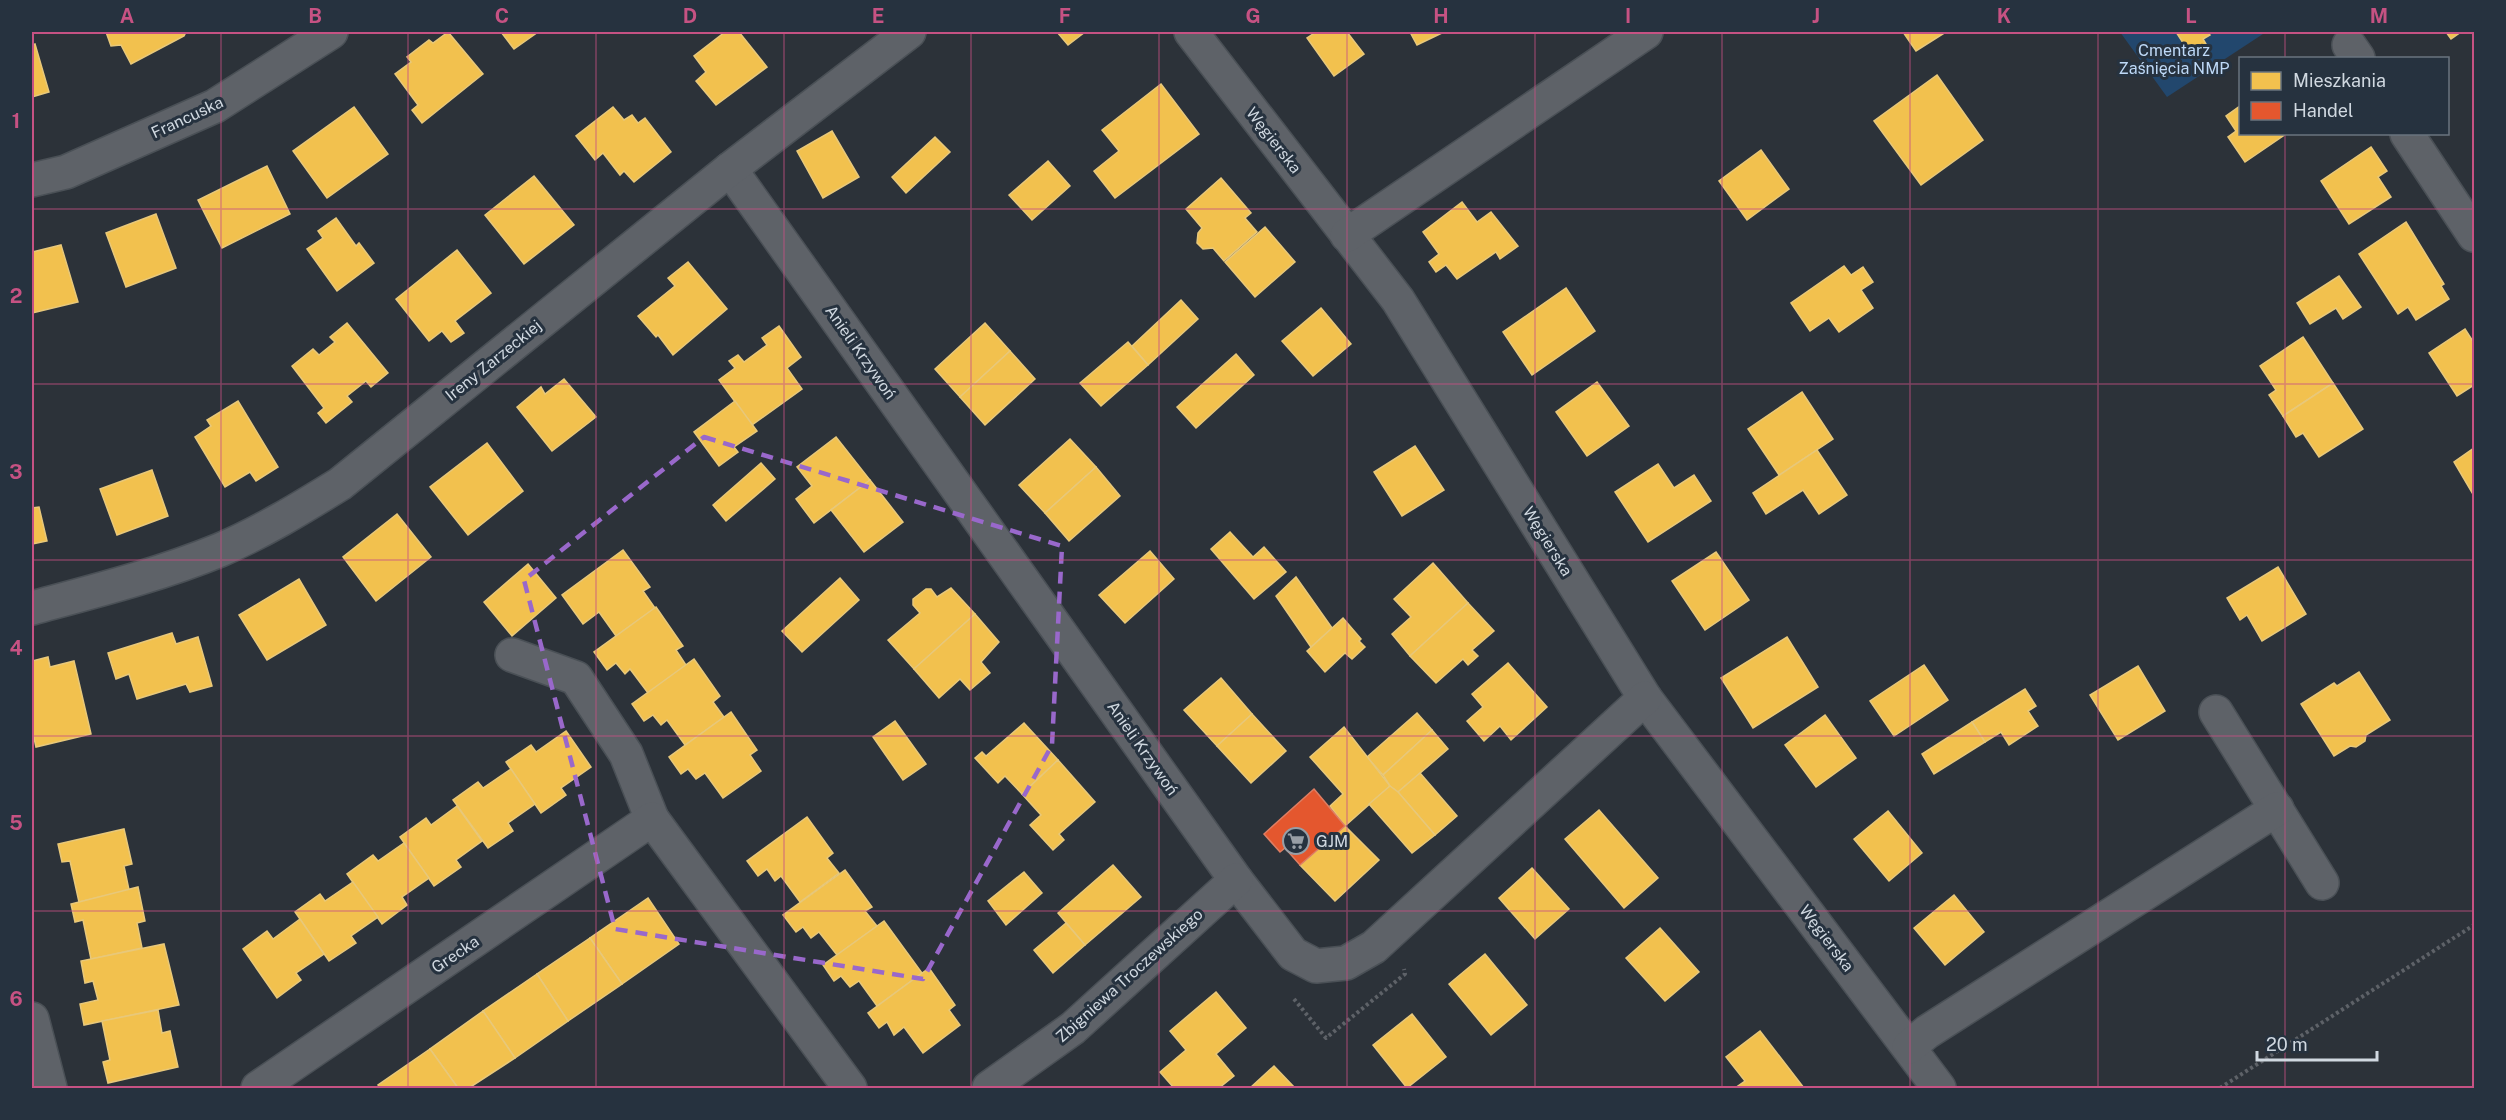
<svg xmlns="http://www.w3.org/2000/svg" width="2506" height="1120" font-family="'Public Sans',sans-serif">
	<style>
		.green { fill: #22476d }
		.homes { fill: #f2c14e; stroke: #e8c87a; stroke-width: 1.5 }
		.shops { fill: #e4572e; stroke: #de7e63; stroke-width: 1.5 }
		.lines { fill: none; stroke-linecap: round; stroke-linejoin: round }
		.minor-casing { stroke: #4a5056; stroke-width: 36 }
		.path { stroke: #5e6268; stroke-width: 4; stroke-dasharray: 3 3; stroke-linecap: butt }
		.minor { stroke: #5e6268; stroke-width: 33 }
		.marked { fill: none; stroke: #9968cb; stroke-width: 4.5; stroke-dasharray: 12 8; stroke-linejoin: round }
		.grid { fill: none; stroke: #c65283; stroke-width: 1.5; stroke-opacity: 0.55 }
		.labels { text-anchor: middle; stroke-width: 6; stroke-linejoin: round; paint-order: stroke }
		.park-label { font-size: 16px; fill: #bed9f7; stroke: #26323f }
		.street-label { font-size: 16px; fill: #d0d8e0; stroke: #26323f }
		.poi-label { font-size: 16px; fill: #d0d8e0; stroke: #26323f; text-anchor: start }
		.neatline { fill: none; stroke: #c65283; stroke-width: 2 }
		.grid-label { font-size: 20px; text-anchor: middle; font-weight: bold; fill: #c65283 }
	</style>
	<rect width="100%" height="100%" fill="#2c3239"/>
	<!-- green -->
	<polygon class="green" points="2120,32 2266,32 2167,97"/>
	<!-- homes -->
	<g class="homes">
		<polygon points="106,32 186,32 184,36 131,64 121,45 111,46"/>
		<polygon points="448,32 483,74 422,123 412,110 418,105 395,74 411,62 407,57 429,40 433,43"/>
		<polygon points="501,32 538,32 514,49"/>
		<polygon points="725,32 739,32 767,67 716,105 696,81 706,72 694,56"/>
		<polygon points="1057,32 1085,32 1068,45"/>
		<polygon points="1316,32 1347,32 1364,54 1334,76 1307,38"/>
		<polygon points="1410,32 1444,32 1417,45"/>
		<polygon points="1903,32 1946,32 1916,51"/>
		<polygon points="2176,32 2208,32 2210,35 2203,39 2206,44 2196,50 2194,45 2187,49"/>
		<polygon points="2446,32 2461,32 2451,39"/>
		<polygon points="35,44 49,92 32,97 32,45"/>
		<polygon points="1937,75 1983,140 1921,185 1874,121"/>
		<polygon points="1161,84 1199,134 1115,198 1094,171 1119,151 1102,130"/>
		<polygon points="2240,106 2240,134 2286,134 2245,162 2228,137 2236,131 2226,116"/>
		<polygon points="354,107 388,154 327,198 293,151"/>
		<polygon points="613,107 624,120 632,115 638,123 645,118 671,152 634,182 624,171 620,175 603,153 595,160 576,136"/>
		<polygon points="832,131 859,177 823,198 797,151"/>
		<polygon points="935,137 950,152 906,193 892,177"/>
		<polygon points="2371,147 2387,171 2378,177 2391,197 2349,224 2321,181"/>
		<polygon points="1761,150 1789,189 1747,220 1719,181"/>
		<polygon points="1048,161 1070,186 1032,220 1009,195"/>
		<polygon points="267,166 290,214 222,248 198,200"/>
		<polygon points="534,176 574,225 524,264 485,215"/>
		<polygon points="1221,178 1251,213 1245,218 1257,232 1224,261 1213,248 1203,249 1197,243 1198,233 1202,228 1186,209"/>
		<polygon points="1462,202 1477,222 1491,212 1518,246 1500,259 1496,252 1457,279 1446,265 1436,272 1429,262 1439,254 1423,232"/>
		<polygon points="156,214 176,268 126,287 106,233"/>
		<polygon points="336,218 356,246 359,243 374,263 337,291 307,249 323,238 318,231"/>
		<polygon points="2406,222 2444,284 2441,286 2449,299 2416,320 2408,307 2398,314 2359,254"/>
		<polygon points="1265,227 1295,262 1255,297 1225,262"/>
		<polygon points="61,245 78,302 32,313 32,252"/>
		<polygon points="457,250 491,293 455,321 464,333 451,342 442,331 429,341 396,299"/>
		<polygon points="688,262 727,309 673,355 658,335 656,337 638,316 675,286 668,278"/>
		<polygon points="1844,266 1851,275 1863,267 1873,282 1861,290 1873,308 1839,332 1829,318 1810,331 1791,303"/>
		<polygon points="2339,276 2361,307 2343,319 2336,308 2310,324 2297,303"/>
		<polygon points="1566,288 1595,331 1532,375 1503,332"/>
		<polygon points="1181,300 1198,319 1148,365 1132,346"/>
		<polygon points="1321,308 1351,344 1313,376 1282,341"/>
		<polygon points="347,323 388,373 371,387 366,381 347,396 352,402 326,423 318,413 324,408 292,366 313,349 319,355 335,342 330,337"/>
		<polygon points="985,323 1010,351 960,397 935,369"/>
		<polygon points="779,326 801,357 787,368 802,389 752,425 719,380 735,368 729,361 738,355 744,362 767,345 762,338"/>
		<polygon points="2465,329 2474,343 2474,385 2457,396 2429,353"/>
		<polygon points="2303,337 2333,383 2283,416 2269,395 2276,390 2260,366"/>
		<polygon points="1128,342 1148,365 1101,406 1080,383"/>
		<polygon points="1010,351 1035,379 985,425 960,397"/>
		<polygon points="1236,354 1254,375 1196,428 1177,407"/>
		<polygon points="564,379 596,417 552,451 517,407 541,387 545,394"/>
		<polygon points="1597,382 1629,426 1587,456 1556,412"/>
		<polygon points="2333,383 2363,429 2319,457 2303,433 2296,437 2283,416"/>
		<polygon points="1802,392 1833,439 1779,475 1748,429"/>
		<polygon points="238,401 278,467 256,481 250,472 225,487 195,437 211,426 207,420"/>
		<polygon points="735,401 757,431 734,447 738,452 719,466 694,432"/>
		<polygon points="836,437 870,480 814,523 796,499 812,486 797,467"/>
		<polygon points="1070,439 1096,467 1045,513 1019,485"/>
		<polygon points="487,443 523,491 468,535 430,487"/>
		<polygon points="1415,446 1444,490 1402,516 1374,472"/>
		<polygon points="2474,448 2474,496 2454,462"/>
		<polygon points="1817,450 1847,495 1819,514 1803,490 1766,514 1753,493"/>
		<polygon points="761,463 775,479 726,521 713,505"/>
		<polygon points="1658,464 1674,488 1694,475 1711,501 1648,542 1615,492"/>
		<polygon points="1096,467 1120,496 1069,541 1045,513"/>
		<polygon points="152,470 168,516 117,535 100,489"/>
		<polygon points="870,480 903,522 864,552 831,510"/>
		<polygon points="39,507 47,541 32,544 32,508"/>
		<polygon points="397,514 431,557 376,601 343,557"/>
		<polygon points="1230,532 1253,557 1264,547 1286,572 1254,599 1211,549"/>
		<polygon points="623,550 650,587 643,591 655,608 616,636 599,612 583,624 562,595"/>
		<polygon points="1150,551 1174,579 1125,623 1099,595"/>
		<polygon points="1716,552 1749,600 1705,630 1672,581"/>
		<polygon points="1433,563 1468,603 1410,656 1392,634 1411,617 1394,599"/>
		<polygon points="528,564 556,598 512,636 484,602"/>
		<polygon points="2278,567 2306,614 2262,641 2247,615 2240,620 2227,598"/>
		<polygon points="1296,577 1332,628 1311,647 1276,596"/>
		<polygon points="840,578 859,600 802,652 782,631"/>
		<polygon points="299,579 326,625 267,660 239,615"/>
		<polygon points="951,588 975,614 914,669 888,640 920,613 913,605 913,599 926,589 931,589 937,597"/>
		<polygon points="1468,603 1494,631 1472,650 1478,656 1468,665 1463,659 1436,683 1410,656"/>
		<polygon points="656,607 683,646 676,650 686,665 648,693 630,669 625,674 616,663 607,670 594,652"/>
		<polygon points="975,614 999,642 981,662 990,673 970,690 960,679 939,698 914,669"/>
		<polygon points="1343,618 1361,639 1359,641 1365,647 1352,659 1345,653 1325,672 1307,651"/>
		<polygon points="172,633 176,644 198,637 212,686 190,692 186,684 137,699 129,674 116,679 108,653"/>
		<polygon points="1787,637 1818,687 1753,728 1721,678"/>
		<polygon points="48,657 50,667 74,661 91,734 36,747 32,729 32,661"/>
		<polygon points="694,659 720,696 713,702 724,717 685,745 667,720 661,725 653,715 644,721 632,704"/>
		<polygon points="1508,663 1547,707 1511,740 1500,726 1484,741 1467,721 1483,707 1472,694"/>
		<polygon points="1924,665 1948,700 1894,736 1870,701"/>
		<polygon points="2138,666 2165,711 2118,740 2090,695"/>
		<polygon points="2359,672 2390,720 2366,735 2365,741 2356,747 2350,746 2334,756 2301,704 2334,683 2337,686"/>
		<polygon points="1221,678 1252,714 1217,746 1184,710"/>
		<polygon points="2025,689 2036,706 2028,711 2038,726 2009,745 2001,732 1985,742 1972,722"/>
		<polygon points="731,712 757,750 750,755 761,771 723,798 705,773 696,779 688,769 681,774 669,757"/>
		<polygon points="1417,713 1432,730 1383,775 1367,757"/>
		<polygon points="1252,714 1286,751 1251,783 1217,746"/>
		<polygon points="1825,715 1856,758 1816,787 1785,745"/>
		<polygon points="895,721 926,764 903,780 873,737"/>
		<polygon points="1972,722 1985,742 1934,774 1922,754"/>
		<polygon points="1024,723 1058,760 1022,794 1005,776 998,783 975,758 982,752 986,756"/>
		<polygon points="1344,727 1390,786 1345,826 1330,806 1343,794 1310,757"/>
		<polygon points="1432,730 1448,749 1398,792 1390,786 1383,775"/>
		<polygon points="566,731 591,767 561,788 566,795 541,813 506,762 531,745 536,752"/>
		<polygon points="1058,760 1095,802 1059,834 1064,840 1053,850 1030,825 1041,815 1022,794"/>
		<polygon points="511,769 535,804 508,823 513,831 488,848 453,800 478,782 483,788"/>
		<polygon points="1420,773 1457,816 1435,835 1398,792"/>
		<polygon points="1390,786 1398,792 1435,835 1412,853 1369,804"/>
		<polygon points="457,806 482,841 456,860 461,867 434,886 400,837 426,818 431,825"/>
		<polygon points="1599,810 1658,878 1624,908 1565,839"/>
		<polygon points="1888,811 1922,853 1889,881 1854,839"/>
		<polygon points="807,817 833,853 827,858 839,873 800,902 781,876 775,881 767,869 758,876 747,861"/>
		<polygon points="1345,826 1379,860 1335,901 1300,865"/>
		<polygon points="124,829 132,864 124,866 129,890 79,902 70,861 62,862 58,844"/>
		<polygon points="404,843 429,878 402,897 407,905 382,924 347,874 373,855 378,861"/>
		<polygon points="1113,865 1141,897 1085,945 1058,913"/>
		<polygon points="1532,868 1569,909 1535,939 1499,898"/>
		<polygon points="845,870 872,907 865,911 877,926 837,955 819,932 811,938 803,927 796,932 783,915"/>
		<polygon points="1024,872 1042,893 1006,925 988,901"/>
		<polygon points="353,882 378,917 351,936 356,943 329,961 295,912 320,894 325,901"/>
		<polygon points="138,887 145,921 137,923 142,948 91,959 83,920 75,922 71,904"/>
		<polygon points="1954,895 1984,932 1945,965 1914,928"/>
		<polygon points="648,898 679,944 622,984 590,938"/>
		<polygon points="300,919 324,954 296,973 301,980 277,998 243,949 267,931 273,939"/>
		<polygon points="884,921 922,973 877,1006 859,981 850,987 841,976 834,981 823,965"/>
		<polygon points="1066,923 1085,945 1053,973 1034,950"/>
		<polygon points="1660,928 1699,972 1665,1001 1626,958"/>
		<polygon points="590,938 622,984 568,1021 537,974"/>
		<polygon points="164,944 179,1005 84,1025 80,1004 98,1000 93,981 85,983 81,961"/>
		<polygon points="1485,954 1527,1005 1491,1035 1449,984"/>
		<polygon points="929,968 955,1005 949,1010 960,1025 923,1053 904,1027 894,1035 887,1022 879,1028 868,1013"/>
		<polygon points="537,974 568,1021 515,1058 483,1011"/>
		<polygon points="1216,992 1246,1028 1216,1054 1234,1076 1219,1088 1174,1088 1160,1072 1186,1050 1170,1031"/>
		<polygon points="158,1010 162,1033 170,1031 178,1067 108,1083 103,1062 110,1060 102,1021"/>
		<polygon points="483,1011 515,1058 469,1088 458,1088 430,1049"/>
		<polygon points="1412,1014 1446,1057 1407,1088 1373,1045"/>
		<polygon points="1760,1031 1804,1088 1735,1088 1745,1081 1726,1057"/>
		<polygon points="430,1049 458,1088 380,1088 378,1085"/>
		<polygon points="1274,1066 1295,1088 1250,1088"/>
	</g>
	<!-- shops -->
	<polygon class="shops" points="1314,789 1345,826 1300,865 1285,848 1280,852 1264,834"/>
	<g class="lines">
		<defs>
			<g id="minor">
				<polyline points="1191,32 1398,300 1645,698 1939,1088"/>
				<polyline points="2349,45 2358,58"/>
				<polyline points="2407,134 2474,235"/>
				<polyline points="730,169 1236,880 1293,954 1316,966 1346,963 1374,947 1645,698"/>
				<polyline points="32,180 66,172 215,106 331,32"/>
				<polyline points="1347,235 1646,32"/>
				<path d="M32,608C95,591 159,575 220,550C262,532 301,508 340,484L730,169L909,32"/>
				<polyline points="512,655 576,678 626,754 652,819"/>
				<polyline points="2216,712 2322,883"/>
				<polyline points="32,1019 50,1088"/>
				<polyline points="1909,1047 1927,1032 2277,809"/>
				<polyline points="258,1088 652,819 850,1088"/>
				<polyline points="989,1088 1073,1028 1236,880"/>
			</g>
		</defs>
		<!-- minor casing -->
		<use href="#minor" class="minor-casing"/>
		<!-- path -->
		<g class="path">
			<polyline points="1294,999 1326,1038 1405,974 1404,969"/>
			<polyline points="2220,1088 2474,925"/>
		</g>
		<!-- minor -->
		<use href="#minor" class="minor"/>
	</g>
	<!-- marked area -->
	<path class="marked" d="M704,437L1062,546L1052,745L923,979L615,929L524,580Z"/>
	<!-- grid -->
	<path class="grid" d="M221,32V1088M408,32V1088M596,32V1088M784,32V1088M971,32V1088M1159,32V1088M1347,32V1088M1535,32V1088M1722,32V1088M1910,32V1088M2098,32V1088M2285,32V58M2285,134V1088M32,209H2474M32,384H2474M32,560H2474M32,736H2474M32,911H2474"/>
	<!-- icons -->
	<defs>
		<symbol id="supermarket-ring" viewBox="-11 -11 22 22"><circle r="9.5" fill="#26323f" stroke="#979ea6" stroke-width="1.5"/><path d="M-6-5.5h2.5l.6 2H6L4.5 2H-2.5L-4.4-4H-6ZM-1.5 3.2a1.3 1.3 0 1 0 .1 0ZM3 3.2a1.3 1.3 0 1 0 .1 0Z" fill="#979ea6"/></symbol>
	</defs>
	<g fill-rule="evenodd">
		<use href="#supermarket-ring" x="1281" y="826" width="30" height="30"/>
	</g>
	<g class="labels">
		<!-- park labels -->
		<g class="park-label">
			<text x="2174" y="56">Cmentarz<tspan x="2174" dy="18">Zaśnięcia NMP</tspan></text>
		</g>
		<!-- street labels -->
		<g class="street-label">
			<text transform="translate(187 117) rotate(-25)" y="6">Francuska</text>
			<text transform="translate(1274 140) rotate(52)" y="6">Węgierska</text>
			<text transform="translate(861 352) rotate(55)" y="6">Anieli Krzywoń</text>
			<text transform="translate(493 360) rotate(-39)" y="6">Ireny Zarzeckiej</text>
			<text transform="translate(1548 541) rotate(58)" y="6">Węgierska</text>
			<text transform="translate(1143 748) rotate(55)" y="6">Anieli Krzywoń</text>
			<text transform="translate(1827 938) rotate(53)" y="6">Węgierska</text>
			<text transform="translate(455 954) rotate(-34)" y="6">Grecka</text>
			<text transform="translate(1129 975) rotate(-42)" y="6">Zbigniewa Troczewskiego</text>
		</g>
		<!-- poi labels -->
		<g class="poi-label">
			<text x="1316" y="847">GJM</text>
		</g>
	</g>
	<!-- border -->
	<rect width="2506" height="1120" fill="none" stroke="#26323f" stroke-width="66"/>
	<!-- legend -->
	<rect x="2239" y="57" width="210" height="78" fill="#26323f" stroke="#6a747f" stroke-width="1.5"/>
	<rect x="2251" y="72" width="30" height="18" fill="#f2c14e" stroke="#6a747f" stroke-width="1.5"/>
	<text x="2293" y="87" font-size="18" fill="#d0d8e0">Mieszkania</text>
	<rect x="2251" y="102" width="30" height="18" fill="#e4572e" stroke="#6a747f" stroke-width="1.5"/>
	<text x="2293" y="117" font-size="18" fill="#d0d8e0">Handel</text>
	<!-- scale -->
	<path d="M2257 1051v9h120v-9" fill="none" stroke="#d0d8e0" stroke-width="3"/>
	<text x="2266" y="1051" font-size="18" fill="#d0d8e0" stroke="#26323f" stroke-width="4.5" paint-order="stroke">20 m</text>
	<rect x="33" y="33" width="2440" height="1054" class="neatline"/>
	<g class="grid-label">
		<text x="127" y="23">A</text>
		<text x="315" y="23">B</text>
		<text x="502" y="23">C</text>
		<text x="690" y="23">D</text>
		<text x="878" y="23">E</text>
		<text x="1065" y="23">F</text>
		<text x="1253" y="23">G</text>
		<text x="1441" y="23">H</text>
		<text x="1628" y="23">I</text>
		<text x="1816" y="23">J</text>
		<text x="2004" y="23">K</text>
		<text x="2191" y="23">L</text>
		<text x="2379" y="23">M</text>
		<text x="16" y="128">1</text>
		<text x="16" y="303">2</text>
		<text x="16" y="479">3</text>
		<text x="16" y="655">4</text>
		<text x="16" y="830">5</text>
		<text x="16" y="1006">6</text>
	</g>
</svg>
